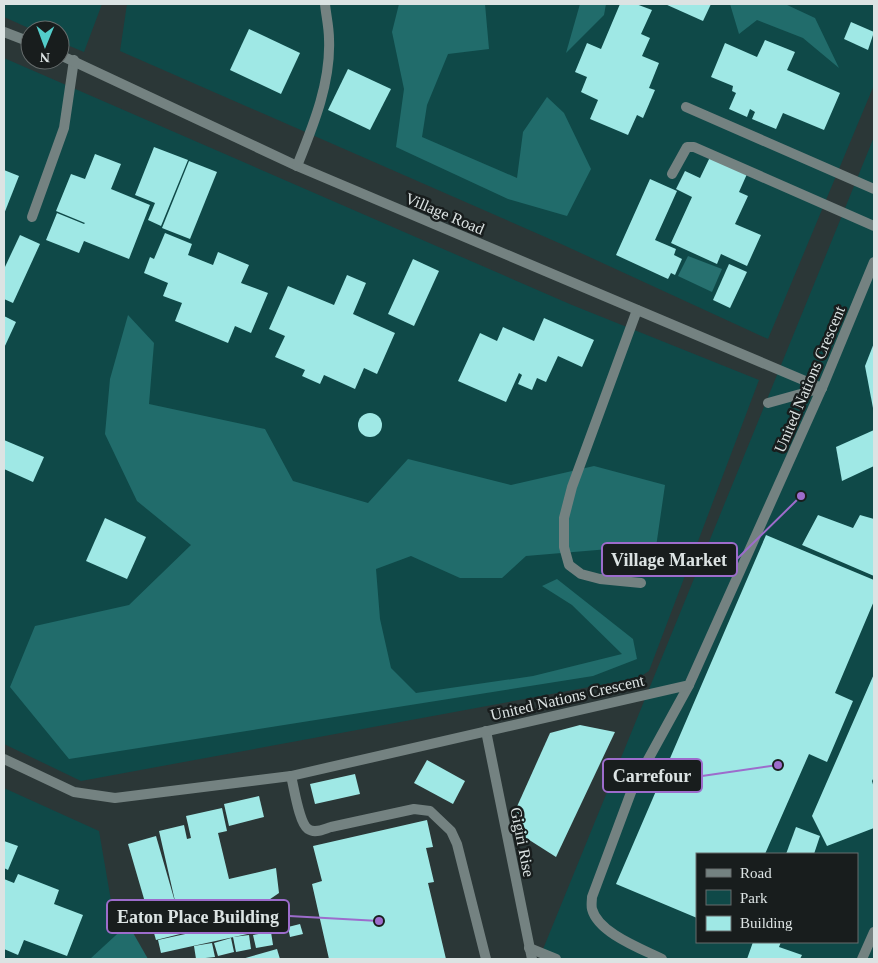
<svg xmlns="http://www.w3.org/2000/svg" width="878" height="963" font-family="'Times New Roman',serif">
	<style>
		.green { fill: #0f4948; fill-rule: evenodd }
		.forest { fill: #216c6b }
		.water { fill: #277170 }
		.building { fill: #9fe8e5 }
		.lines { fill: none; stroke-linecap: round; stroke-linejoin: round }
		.service { stroke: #748281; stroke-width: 10 }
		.minor { stroke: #748281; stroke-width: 10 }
		.labels { text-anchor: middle; stroke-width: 5; stroke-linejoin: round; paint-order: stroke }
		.street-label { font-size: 16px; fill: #dce3e3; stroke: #181d1d }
		.leader { fill: none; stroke: #9d6ccc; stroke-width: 2 }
		.callout-dot { fill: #9d6ccc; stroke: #181d1d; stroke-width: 2 }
		.callout { fill: #181d1d; stroke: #9d6ccc; stroke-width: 2 }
		.callout-label { font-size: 18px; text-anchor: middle; font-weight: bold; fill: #dce3e3 }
	</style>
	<rect width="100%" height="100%" fill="#2b3737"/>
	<!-- green -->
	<g class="green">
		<polygon points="4,4 102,4 84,52 60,42 60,30 33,30 4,17"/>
		<polygon points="127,4 874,4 874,85 768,339 559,243 120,51"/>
		<polygon points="4,58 572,305 759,380 649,671 638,678 81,781 4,744"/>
		<path d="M874,137V959H539ZM697,854H857V942H697Z"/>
		<polygon points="4,788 99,831 121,959 4,959"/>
	</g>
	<!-- forest -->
	<g class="forest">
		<polygon points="399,4 485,4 489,49 448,54 427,105 422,137 517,178 523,132 547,97 564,113 591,169 567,216 508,199 396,147 404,89 392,32"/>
		<polygon points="580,4 606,4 604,15 566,53"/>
		<polygon points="730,4 785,4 815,18 839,68 803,38 757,20 739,34"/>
		<polygon points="128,315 154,343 149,404 265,429 293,481 368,503 408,459 511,485 594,466 665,485 655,554 609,549 526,556 502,578 460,578 411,556 376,569 380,619 391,668 416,693 533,676 622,654 572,605 542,586 557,579 633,639 637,659 593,676 69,759 10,687 35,626 129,605 191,545 137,501 105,434 110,379"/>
		<polygon points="128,924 148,959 90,959"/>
	</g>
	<!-- water -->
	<polygon class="water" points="688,256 722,269 712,292 678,276"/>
	<!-- building -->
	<g class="building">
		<polygon points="620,4 636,4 652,10 641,34 650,38 642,56 659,63 649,88 655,90 643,118 637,115 628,135 590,119 598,100 581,92 587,77 575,72 587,43 601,49"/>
		<polygon points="665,4 711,4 703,21"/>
		<polygon points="851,22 874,32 868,50 844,39"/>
		<polygon points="249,29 300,53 281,94 230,70"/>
		<polygon points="765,40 795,52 787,70 840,93 824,130 783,113 776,129 752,119 755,112 750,109 747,117 729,109 736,93 732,91 733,86 711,77 725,43 757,57"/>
		<polygon points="348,69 391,89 370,130 328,110"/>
		<polygon points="154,147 188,160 161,226 148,220 155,203 135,195"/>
		<polygon points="95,154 121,164 111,189 150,205 129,259 84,241 79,253 46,240 57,213 84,224 85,223 56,211 71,174 85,179"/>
		<polygon points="710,157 747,174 739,192 748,196 735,224 761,235 747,266 721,254 717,264 671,243 692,197 676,189 685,171 700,178"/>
		<polygon points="189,161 217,172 190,239 162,228"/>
		<polygon points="4,170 19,176 4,214"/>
		<polygon points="650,179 677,191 655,240 676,249 674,255 682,259 675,275 671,273 668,279 616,255"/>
		<polygon points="165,233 192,244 188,255 213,265 218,252 249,265 241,283 268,293 251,333 235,326 228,343 175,321 182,303 163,296 168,283 144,273 150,257 154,259"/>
		<polygon points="20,235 40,244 13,303 4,299 4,269"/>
		<polygon points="413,259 439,271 414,326 388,314"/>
		<polygon points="729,264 747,272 730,308 713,300"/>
		<polygon points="347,275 366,283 353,314 395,333 377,374 364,368 355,389 324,375 320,384 302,376 305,370 275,357 285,336 269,329 288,286 334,305"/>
		<polygon points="4,316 16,322 4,348"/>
		<polygon points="544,318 594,340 582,367 558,356 546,382 537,378 532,390 518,384 522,375 519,373 506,402 458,381 480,333 497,341 503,327 534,341"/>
		<polygon points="874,343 874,408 873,408 865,366"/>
		<circle cx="370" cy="425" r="12"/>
		<polygon points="874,430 874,466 842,481 836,447"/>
		<polygon points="4,440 44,457 33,482 4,469"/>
		<polygon points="818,515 853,528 860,515 874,519 874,576 802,545"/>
		<polygon points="105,518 146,537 127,579 86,561"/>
		<polygon points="766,535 874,580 874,601 835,693 853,701 827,762 809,754 765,854 697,854 697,918 616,884"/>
		<polygon points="874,674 874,777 872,781 874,788 874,828 827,846 812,816"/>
		<polygon points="580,725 615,732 556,857 523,836 515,811 550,733"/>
		<polygon points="427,760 465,781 453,804 414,783"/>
		<polygon points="355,774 360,794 315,804 310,784"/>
		<polygon points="259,796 264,817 229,826 224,804"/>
		<polygon points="222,808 227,831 218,833 229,879 276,868 279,893 257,908 221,913 175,901 159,831 184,825 187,839 191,838 186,816"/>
		<polygon points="427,820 433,847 426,848 434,882 428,883 446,959 329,959 312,884 322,881 313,846"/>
		<polygon points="796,827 820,836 814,854 786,854"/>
		<polygon points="156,836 184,933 156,940 128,844"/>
		<polygon points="4,841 18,846 8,870 4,868"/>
		<polygon points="18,874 59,890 54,904 83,915 67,956 24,940 18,955 4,949 4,879 14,883"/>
		<polygon points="269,918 272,929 255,933 253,921"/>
		<polygon points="249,920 252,933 161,953 158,940"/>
		<polygon points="300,924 303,934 290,937 288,927"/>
		<polygon points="271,932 273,945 256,948 253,935"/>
		<polygon points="249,935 251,949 236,952 233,937"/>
		<polygon points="231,938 234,952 218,956 214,943"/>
		<polygon points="753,942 781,942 779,947 802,955 800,959 747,959"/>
		<polygon points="212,943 215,957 196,959 194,946"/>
		<polygon points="277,949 280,959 242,959"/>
	</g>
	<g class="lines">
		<!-- service -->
		<g class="service">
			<polyline points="686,107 874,189"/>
			<polyline points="672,174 687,147 694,147 874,226"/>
			<polyline points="32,217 64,128 74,60"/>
			<polyline points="637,310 572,487 564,518 564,547 569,565 581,574 600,579 641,583"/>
			<polyline points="768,403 822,388"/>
			<polyline points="486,731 532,959"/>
			<path d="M291,776C294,787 299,823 308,829C315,834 324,829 331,827L414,809L430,811L451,831L457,844L486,959"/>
			<polyline points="529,948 556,959"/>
			<path d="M662,959C642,949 598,933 592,909C591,905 592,900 592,897L633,787L689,685"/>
			<polyline points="862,959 874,932"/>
		</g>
		<!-- minor -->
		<g class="minor">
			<polyline points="4,32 30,42"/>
			<polyline points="60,55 297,166 822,388"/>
			<path d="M297,166C313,126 331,83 329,39C329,27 326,15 325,4"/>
			<polyline points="4,759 74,792 115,798 291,776 689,685 822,388 874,262"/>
		</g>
	</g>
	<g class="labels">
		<!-- street labels -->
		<g class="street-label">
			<text transform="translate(445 213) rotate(23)" y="6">Village Road</text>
			<text transform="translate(809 379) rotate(-67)" y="6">United Nations Crescent</text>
			<text transform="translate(567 697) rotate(-13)" y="6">United Nations Crescent</text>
			<text transform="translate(523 842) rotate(79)" y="6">Gigiri Rise</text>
		</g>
	</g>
	<!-- callouts -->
	<path class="leader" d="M801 496L737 559M778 765L702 776M379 921L289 916"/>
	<g class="callout-dot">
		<circle cx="801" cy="496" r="5"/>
		<circle cx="778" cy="765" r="5"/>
		<circle cx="379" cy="921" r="5"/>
	</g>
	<g class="callout">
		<rect x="602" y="543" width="135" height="33" rx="5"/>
		<rect x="603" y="759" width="99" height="33" rx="5"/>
		<rect x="107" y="900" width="182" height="33" rx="5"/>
	</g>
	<g class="callout-label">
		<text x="669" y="566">Village Market</text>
		<text x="652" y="782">Carrefour</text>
		<text x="198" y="923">Eaton Place Building</text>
	</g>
	<!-- border -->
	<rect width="878" height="963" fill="none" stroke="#dce3e3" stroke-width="10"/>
	<!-- legend -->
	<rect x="696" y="853" width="162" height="90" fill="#181d1d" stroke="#666c6c"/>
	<rect x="706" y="869" width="25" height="8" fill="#748281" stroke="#666c6c"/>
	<text x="740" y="878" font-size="15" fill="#dce3e3">Road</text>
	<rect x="706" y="890" width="25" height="15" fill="#0f4948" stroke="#666c6c"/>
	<text x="740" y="903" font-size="15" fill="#dce3e3">Park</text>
	<rect x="706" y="916" width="25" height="15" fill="#9fe8e5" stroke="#666c6c"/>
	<text x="740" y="928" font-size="15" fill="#dce3e3">Building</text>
	<!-- north arrow -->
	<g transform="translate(45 45) rotate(181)"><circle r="24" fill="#181d1d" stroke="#666c6c"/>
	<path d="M0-4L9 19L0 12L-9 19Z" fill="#53cdca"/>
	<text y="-8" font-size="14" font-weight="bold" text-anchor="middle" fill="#dce3e3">N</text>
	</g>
</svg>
